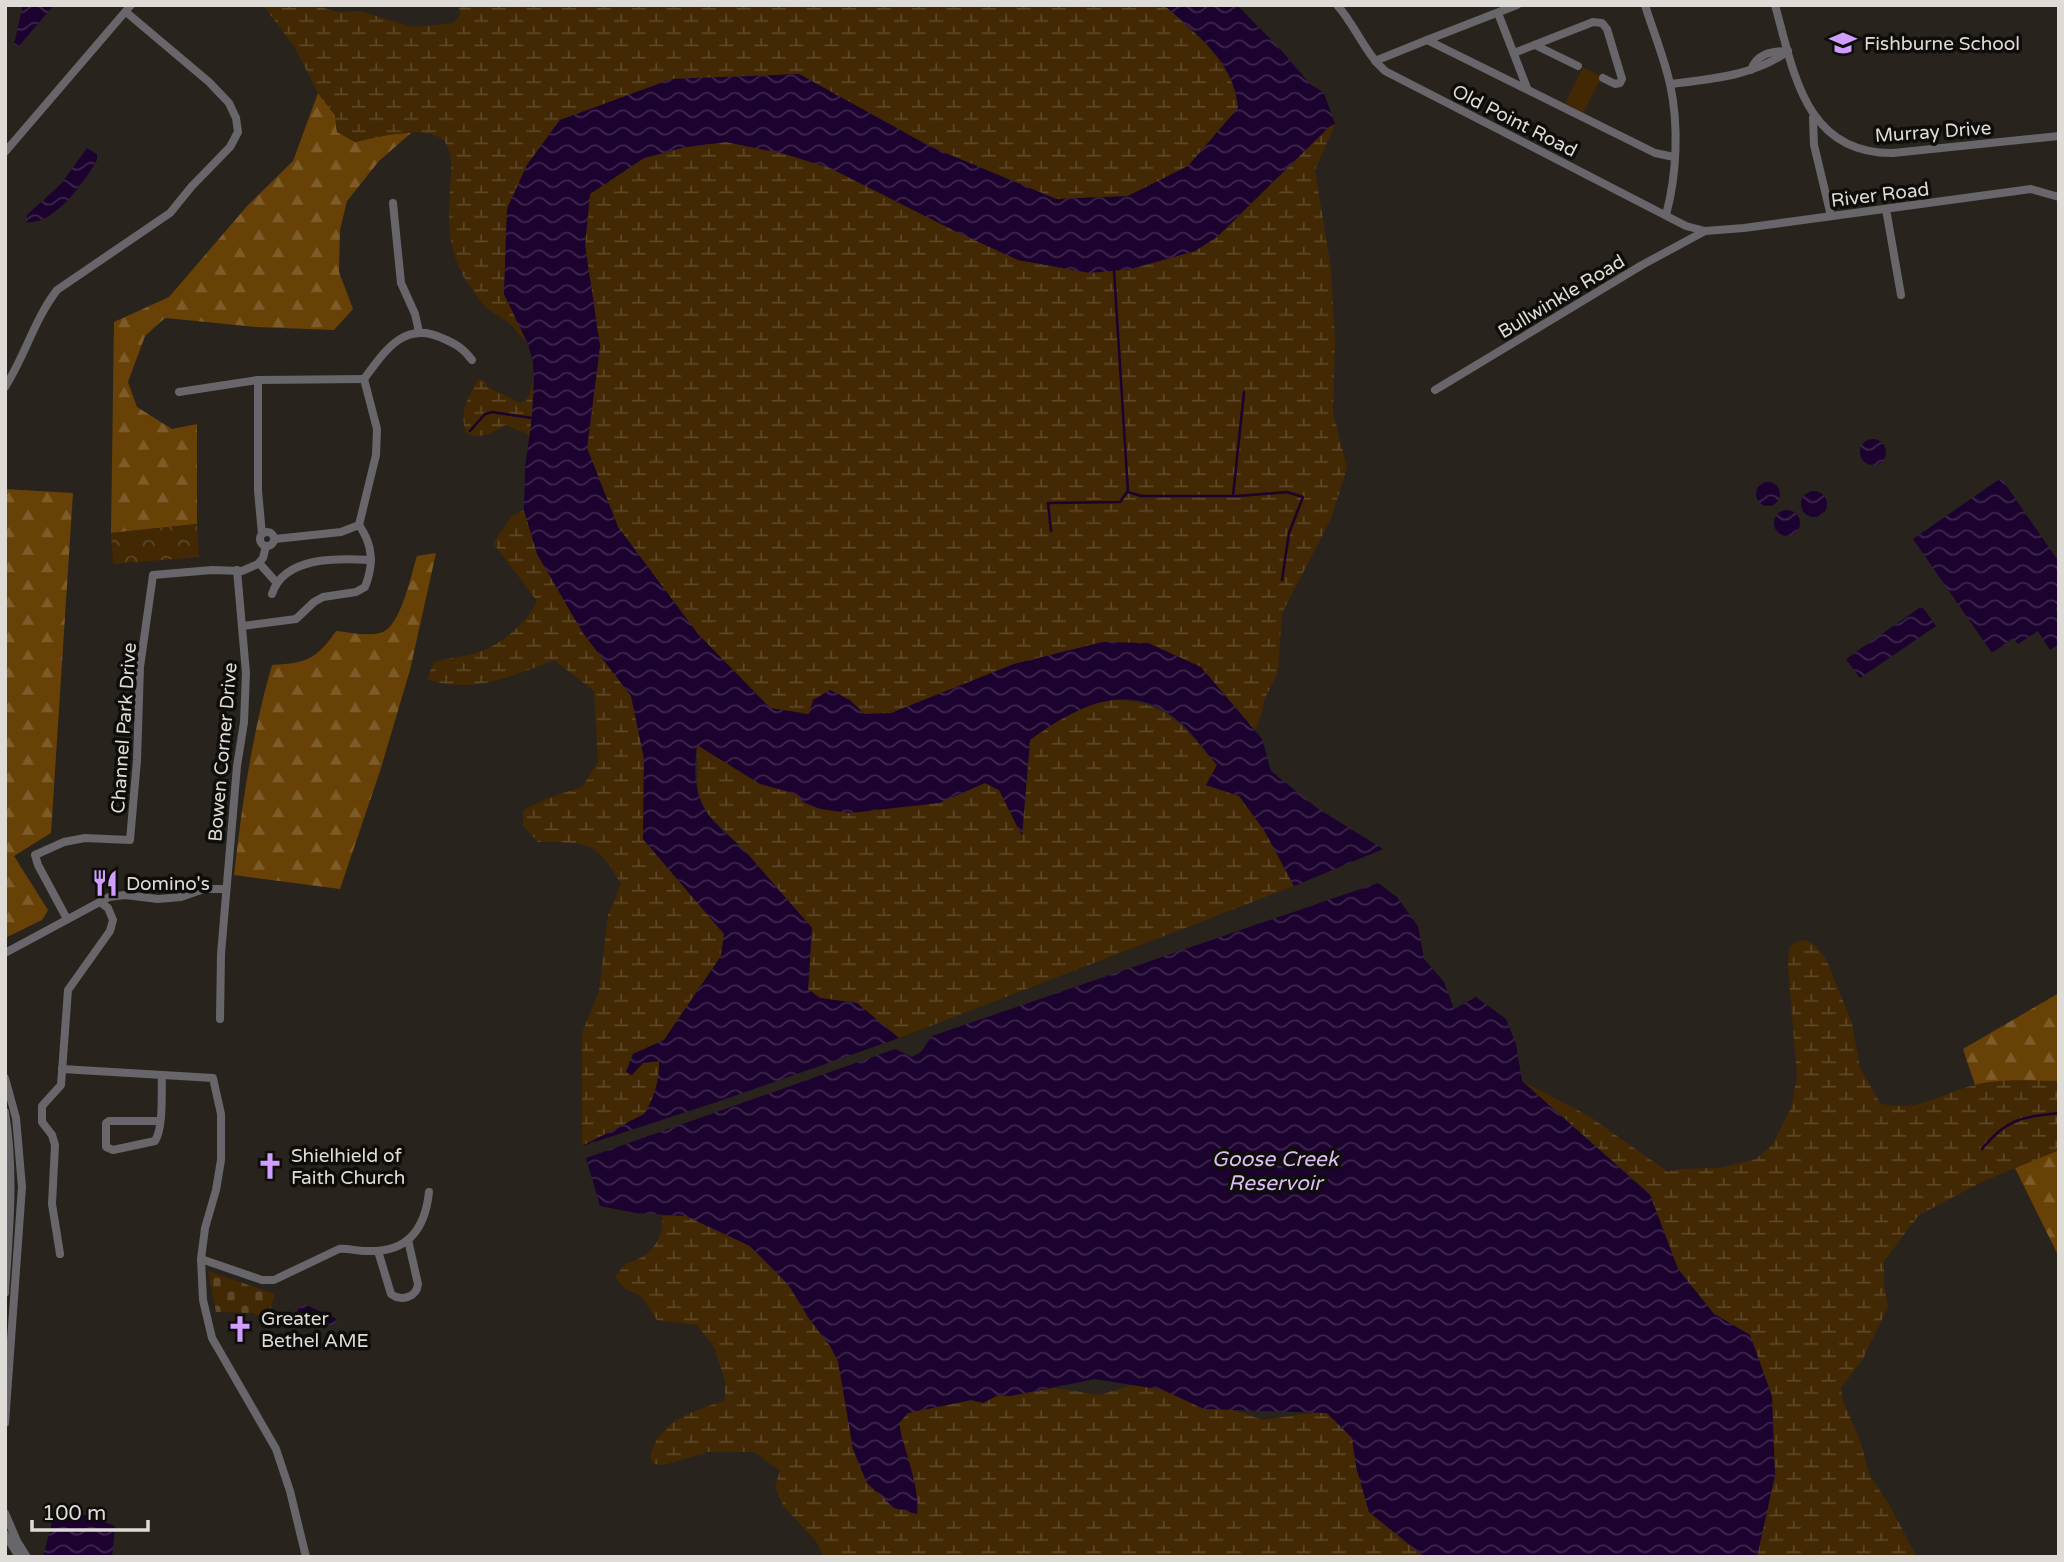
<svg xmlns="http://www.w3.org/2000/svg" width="2064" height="1562" font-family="'Varela Round',sans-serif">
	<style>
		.forest { fill: url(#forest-firs) }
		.wetland { fill: url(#wetland-marsh) }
		.cemetery { fill: url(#cemetery-stones) }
		.park { fill: url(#park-crowns) }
		.pitch { fill: #422803 }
		.water { fill: url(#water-waves) }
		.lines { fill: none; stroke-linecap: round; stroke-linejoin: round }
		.stream { stroke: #1c022e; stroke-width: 2.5 }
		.minor { stroke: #68666a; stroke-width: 8 }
		.labels { text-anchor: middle; stroke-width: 7; stroke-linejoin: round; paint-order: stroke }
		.poi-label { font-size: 19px; fill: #dfdbd7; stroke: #0f0d0a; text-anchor: start }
		.street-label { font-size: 19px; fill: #dfdbd7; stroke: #0f0d0a }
		.water-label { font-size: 21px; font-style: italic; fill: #dabef5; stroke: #0f0d0a }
	</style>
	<defs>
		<pattern id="forest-firs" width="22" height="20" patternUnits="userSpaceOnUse" patternTransform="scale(1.75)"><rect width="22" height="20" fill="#684106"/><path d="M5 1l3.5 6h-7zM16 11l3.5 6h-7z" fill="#7d5c2a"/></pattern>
		<pattern id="wetland-marsh" width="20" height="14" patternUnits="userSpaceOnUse" patternTransform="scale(1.75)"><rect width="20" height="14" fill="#422803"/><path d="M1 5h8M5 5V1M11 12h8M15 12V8" fill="none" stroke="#5d4727"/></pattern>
		<pattern id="cemetery-stones" width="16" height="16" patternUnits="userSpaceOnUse" patternTransform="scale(1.75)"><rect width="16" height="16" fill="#422803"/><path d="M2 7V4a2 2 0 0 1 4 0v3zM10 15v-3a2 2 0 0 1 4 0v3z" fill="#5d4727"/></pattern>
		<pattern id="park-crowns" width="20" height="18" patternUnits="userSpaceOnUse" patternTransform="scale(1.75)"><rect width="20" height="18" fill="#422803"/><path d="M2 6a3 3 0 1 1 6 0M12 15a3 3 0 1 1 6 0" fill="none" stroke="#5d4727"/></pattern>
		<pattern id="water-waves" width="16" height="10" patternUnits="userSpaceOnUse" patternTransform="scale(1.75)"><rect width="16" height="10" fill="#1c022e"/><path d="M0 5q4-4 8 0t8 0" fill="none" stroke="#3d264c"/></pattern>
	</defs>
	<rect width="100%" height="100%" fill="#28231d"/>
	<!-- forest -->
	<g class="forest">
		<polygon points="318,93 335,115 337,132 355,142 388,134 411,133 379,161 347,201 340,230 339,272 353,309 334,330 256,327 165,318 145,336 128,382 137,407 172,429 197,424 197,524 111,533 114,322 169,297 248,205 293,161"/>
		<polygon points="5,489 73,493 51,833 14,856 48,910 42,920 5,938"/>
		<path d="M436,553L410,670L381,768L340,889L234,875C242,804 252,734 272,665C306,663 316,660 336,631C349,632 373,638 385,631C402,620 411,575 417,556Z"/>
		<polygon points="2059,993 2059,1081 1975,1085 1963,1049"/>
		<polygon points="2059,1150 2059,1257 2015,1168"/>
	</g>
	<!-- wetland -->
	<g class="wetland">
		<path d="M263,5H313L338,12L360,11L413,27L453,23L460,15L459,5H1164C1196,34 1234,62 1238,108L1188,166L1128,196L1056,199L929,146L799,74L672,79L560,120L527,165L507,209L504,294L528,344C522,337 516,330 510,324C502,317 491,313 484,305C474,293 461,275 456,260C428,179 503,106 356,142L337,132L335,115L318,93L295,48Z"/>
		<polygon points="1335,124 1315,170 1331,268 1335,340 1333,412 1347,468 1331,519 1282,613 1278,672 1265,698 1261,716 1255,730 1209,677 1103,642 1014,664 891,713 864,714 850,700 809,715 770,708 698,634 618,527 587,448 600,346 585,245 590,194 644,158 686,147 726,142 785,154 830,168 959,233 1217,237 1330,126"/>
		<path d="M478,379L485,381L488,387L521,403L528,398L534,379L530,438L525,433L505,425C494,432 479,441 466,433C459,411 468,398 478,379Z"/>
		<path d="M524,510L537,554L583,633L631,696L644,758L643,839L724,934L721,956L664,1040L633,1054L626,1071L643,1063L659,1061C660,1079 655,1099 644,1114L582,1146V1033L599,991L608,915L621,884C596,839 586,843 538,842L523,826V810L548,798L582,787L598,762L594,691L554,660C514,676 469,695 427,679L434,662C447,658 460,657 473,654C497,648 527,624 537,601L493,543L512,516Z"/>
		<path d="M1105,699C1169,702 1177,719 1217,765L1206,785L1239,796L1264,830L1294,886L899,1038L857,1003L820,998L808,989L812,928L767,878L752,858L708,814L698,794L697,744L760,784L797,794L803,802L939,803L985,783L999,790L1022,835L1030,740C1054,722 1077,710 1105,699Z"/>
		<path d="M1807,940L1817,947L1827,961L1852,1023L1860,1068L1880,1103C1916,1114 1941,1093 1975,1085C2002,1078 2032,1081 2059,1081V1150L1984,1181L1919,1215L1884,1261V1285L1888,1307L1863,1359L1841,1388L1843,1401L1861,1443L1869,1474L1890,1506L1917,1557H1757L1775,1475L1750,1335L1714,1314L1678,1269L1650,1194L1522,1081L1589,1116L1668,1172L1678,1169L1719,1168L1756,1159L1772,1145L1791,1108L1797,1076L1788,966L1789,948L1795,942Z"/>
		<path d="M662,1216H686L750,1246L788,1284L808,1317L830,1346L838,1361L853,1449L867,1483L903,1449L899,1423L908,1413L971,1400L983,1403L998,1395L1010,1396L1055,1388L1100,1395L1142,1382L1264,1420L1325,1411L1352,1423L1367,1496L1366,1505L1453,1557H824L816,1541L784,1507L775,1487L780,1471L754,1452H708L664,1465L654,1464L650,1458C658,1420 693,1412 725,1400V1381L714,1347L697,1325L657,1320L641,1296L625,1289L615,1277L626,1263C648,1259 665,1240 662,1216Z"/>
	</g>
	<!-- cemetery -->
	<polygon class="cemetery" points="208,1271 275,1294 267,1319 252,1313 216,1312"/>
	<!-- park -->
	<polygon class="park" points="197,524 199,557 113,564 111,533"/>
	<!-- pitch -->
	<polygon class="pitch" points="1583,67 1602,76 1583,113 1565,103"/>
	<!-- water -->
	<g class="water">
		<polygon points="23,5 54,5 18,47 14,44"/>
		<path d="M1164,5H1237L1280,49L1310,84L1324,93L1335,124L1330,126L1217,237L1195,251L1131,269L1090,273L1018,260L959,233L830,168L785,154L726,142L686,147L644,158L590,194L585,245L600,346L587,448L618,527L698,634L770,708L809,714L813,700L830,690L850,700L864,714L891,713L1014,664L1103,642L1148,643L1201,667L1262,739L1271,771L1317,808L1383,849L1294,886L1264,830L1239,796L1206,785L1217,765C1205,751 1194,735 1181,723C1131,677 1076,706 1030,740L1022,836L999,790L985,783L939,803L850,813L820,809L803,802L797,794L760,784L697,745C695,760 694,778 698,793C704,821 735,838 752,859C772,882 792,905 812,928L808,989L820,998L857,1003L899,1038L723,1100L582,1146L644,1114C654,1099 660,1079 659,1061L643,1063L632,1075L626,1072L633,1054L664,1040L721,956L724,934L643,839L644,758L631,696L583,633L537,554L524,510L525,467L532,418L534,379L533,362L528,344L504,294L507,209L527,165L560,120L672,79L799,74L929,146L1056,199L1128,196L1188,166L1238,108C1235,62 1196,34 1164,5Z"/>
		<path d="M87,148L97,154V160C85,181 54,226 26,222L27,215L61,184Z"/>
		<circle cx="1873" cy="452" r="13"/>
		<polygon points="2001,478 2059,562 2059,606 2056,608 2059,616 2055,619 2059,624 2059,644 2050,650 2038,631 2018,644 2013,638 1992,653 1913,539"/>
		<circle cx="1768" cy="494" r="12"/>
		<circle cx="1814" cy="504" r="13"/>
		<circle cx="1787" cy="523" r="13"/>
		<polygon points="1922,606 1936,626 1860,678 1846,659"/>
		<path d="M1378,883L1397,897L1418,926L1424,959L1444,982L1454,1009L1476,997L1506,1019L1516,1044L1522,1081L1650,1195L1678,1269L1714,1314L1750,1335L1772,1396L1775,1475L1757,1557H1422V1555L1369,1512L1356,1467L1352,1438L1327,1413L1204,1409L1163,1390L1095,1379L1010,1396L998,1395L983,1403L971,1400L908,1413L899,1423C904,1452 920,1485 917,1514L894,1508L867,1483L853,1449L838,1361L830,1346L808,1317L788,1284L750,1246L686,1216L636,1213L600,1206L586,1158L895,1049L912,1057L921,1052L932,1036Z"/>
		<path d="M306,1305L335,1318L338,1320C330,1332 311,1322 299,1319L297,1315L299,1307Z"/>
		<polygon points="75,1511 115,1526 112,1557 43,1557 52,1522"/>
	</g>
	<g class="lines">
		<!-- stream -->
		<g class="stream">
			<polyline points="1114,271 1128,492 1141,496 1238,496 1287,492 1303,497 1289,533 1282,580"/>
			<polyline points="470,431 485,414 492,412 532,418"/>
			<polyline points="1233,496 1244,392"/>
			<polyline points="1051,531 1048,503 1120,502 1127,492"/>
			<path d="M1982,1149C2006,1119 2022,1117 2059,1113"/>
		</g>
		<!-- minor -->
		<g class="minor">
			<path d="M1337,5C1355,25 1365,53 1385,71L1686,226L1705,231L1744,228L2031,189L2059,197"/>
			<polyline points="1517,5 1427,40 1655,153 1674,157"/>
			<path d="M1645,5C1653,31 1664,57 1670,84C1679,125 1677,174 1666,215"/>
			<path d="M1775,5C1794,73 1805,154 1893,153L2059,136"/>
			<polyline points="1498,13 1527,88"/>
			<polyline points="1535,45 1578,66"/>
			<polyline points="1514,53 1593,22 1602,23 1607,29 1622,79 1620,83 1615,84 1603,78"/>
			<polyline points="1375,61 1427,40"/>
			<path d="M1751,70C1757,53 1772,51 1788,51"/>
			<path d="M1670,84C1711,79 1754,76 1788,51"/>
			<polyline points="1813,118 1814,145 1831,216"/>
			<polyline points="5,152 131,5"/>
			<polyline points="393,203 401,283 415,314 419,332"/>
			<polyline points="1886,209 1901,295"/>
			<path d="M364,379C384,352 404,320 442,338C456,344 463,348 472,360"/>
			<path d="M5,387C25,356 34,320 57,290L170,213L192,186L230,147L238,132L236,118L229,103L209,82L126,12"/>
			<polyline points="1435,390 1642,265 1705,231"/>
			<polyline points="179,392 258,380"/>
			<circle cx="267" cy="539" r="7"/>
			<polyline points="262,534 258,491 258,380 364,379"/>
			<polyline points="275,539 341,532 359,525 376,455 377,429 364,379"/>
			<polyline points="259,563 276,582"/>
			<path d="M272,594C284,556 338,558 371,560"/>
			<path d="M243,626L296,619L314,602L323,597L356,592L365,587C374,564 373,545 359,525"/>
			<polyline points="67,919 38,865 35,855 64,842 85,838 130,840 137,760 140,667 153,575 212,570 242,571 258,564 263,558 266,546"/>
			<polyline points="5,953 109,897 125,895 158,899 181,897 204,889 226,889"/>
			<polyline points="220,1019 221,954 237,766 244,722 246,673 237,570"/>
			<polyline points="62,1069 213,1078 221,1114 221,1160 216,1190 205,1228 201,1259 203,1300 212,1338 276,1449 290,1491 306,1557"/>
			<polyline points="5,1078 16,1118 22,1187 5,1423"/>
			<path d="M5,1112C15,1173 9,1232 5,1293"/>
			<path d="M160,1121H109L106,1123V1147L113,1150L155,1141C164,1126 161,1093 162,1075"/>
			<path d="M378,1251L391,1294C401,1302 417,1297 418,1284L408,1240"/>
			<polyline points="60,1254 52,1204 55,1145 52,1135 42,1122 42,1106 61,1085 68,990 110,931 113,920 108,908 100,902"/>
			<path d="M201,1259L262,1280H274L339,1249C348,1248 356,1251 366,1251C407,1253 425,1230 429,1192"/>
			<polyline points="5,1513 17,1541 27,1557"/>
			<polyline points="5,1534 19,1557"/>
		</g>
	</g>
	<!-- icons -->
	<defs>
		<symbol id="school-bare" viewBox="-9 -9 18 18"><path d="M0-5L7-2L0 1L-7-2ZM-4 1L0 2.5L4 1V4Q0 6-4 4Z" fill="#d19dfe" stroke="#0f0d0a" stroke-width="2.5" paint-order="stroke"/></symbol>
		<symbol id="restaurant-bare" viewBox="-9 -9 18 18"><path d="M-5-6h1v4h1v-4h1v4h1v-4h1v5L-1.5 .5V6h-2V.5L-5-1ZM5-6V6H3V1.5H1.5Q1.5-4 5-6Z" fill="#d19dfe" stroke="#0f0d0a" stroke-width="2.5" paint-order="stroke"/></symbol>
		<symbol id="church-bare" viewBox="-9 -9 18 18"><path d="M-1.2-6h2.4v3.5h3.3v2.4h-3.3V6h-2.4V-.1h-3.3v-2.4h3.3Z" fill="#d19dfe" stroke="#0f0d0a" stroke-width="2.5" paint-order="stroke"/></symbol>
	</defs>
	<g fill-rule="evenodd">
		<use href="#school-bare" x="1824" y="24" width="38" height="38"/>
		<use href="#restaurant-bare" x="86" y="864" width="38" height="38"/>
		<use href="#church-bare" x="251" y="1147" width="38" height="38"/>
		<use href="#church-bare" x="221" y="1310" width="38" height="38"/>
	</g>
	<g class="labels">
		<!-- poi labels -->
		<g class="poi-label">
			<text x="1864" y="50">Fishburne School</text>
			<text x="126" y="890">Domino's</text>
			<text x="291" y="1162">Shielhield of<tspan x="291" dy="22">Faith Church</tspan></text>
			<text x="261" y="1325">Greater<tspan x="261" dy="22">Bethel AME</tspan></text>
		</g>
		<!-- street labels -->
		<g class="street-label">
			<text transform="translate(1515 120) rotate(27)" y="7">Old Point Road</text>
			<text transform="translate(1933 131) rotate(-4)" y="7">Murray Drive</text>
			<text transform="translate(1880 194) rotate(-7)" y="7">River Road</text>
			<text transform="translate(1561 296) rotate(-31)" y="7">Bullwinkle Road</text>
			<text transform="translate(123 728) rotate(-86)" y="7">Channel Park Drive</text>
			<text transform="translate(222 752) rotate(-85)" y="7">Bowen Corner Drive</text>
		</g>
		<!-- water labels -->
		<g class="water-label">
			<text x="1275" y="1166">Goose Creek<tspan x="1275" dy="24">Reservoir</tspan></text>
		</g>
	</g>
	<!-- border -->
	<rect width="2064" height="1562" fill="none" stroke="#dfdbd7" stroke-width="14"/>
	<!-- scale -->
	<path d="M32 1520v10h116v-10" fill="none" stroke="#dfdbd7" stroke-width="3.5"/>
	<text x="42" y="1520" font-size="21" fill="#dfdbd7" stroke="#0f0d0a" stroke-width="5" paint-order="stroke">100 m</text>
</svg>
